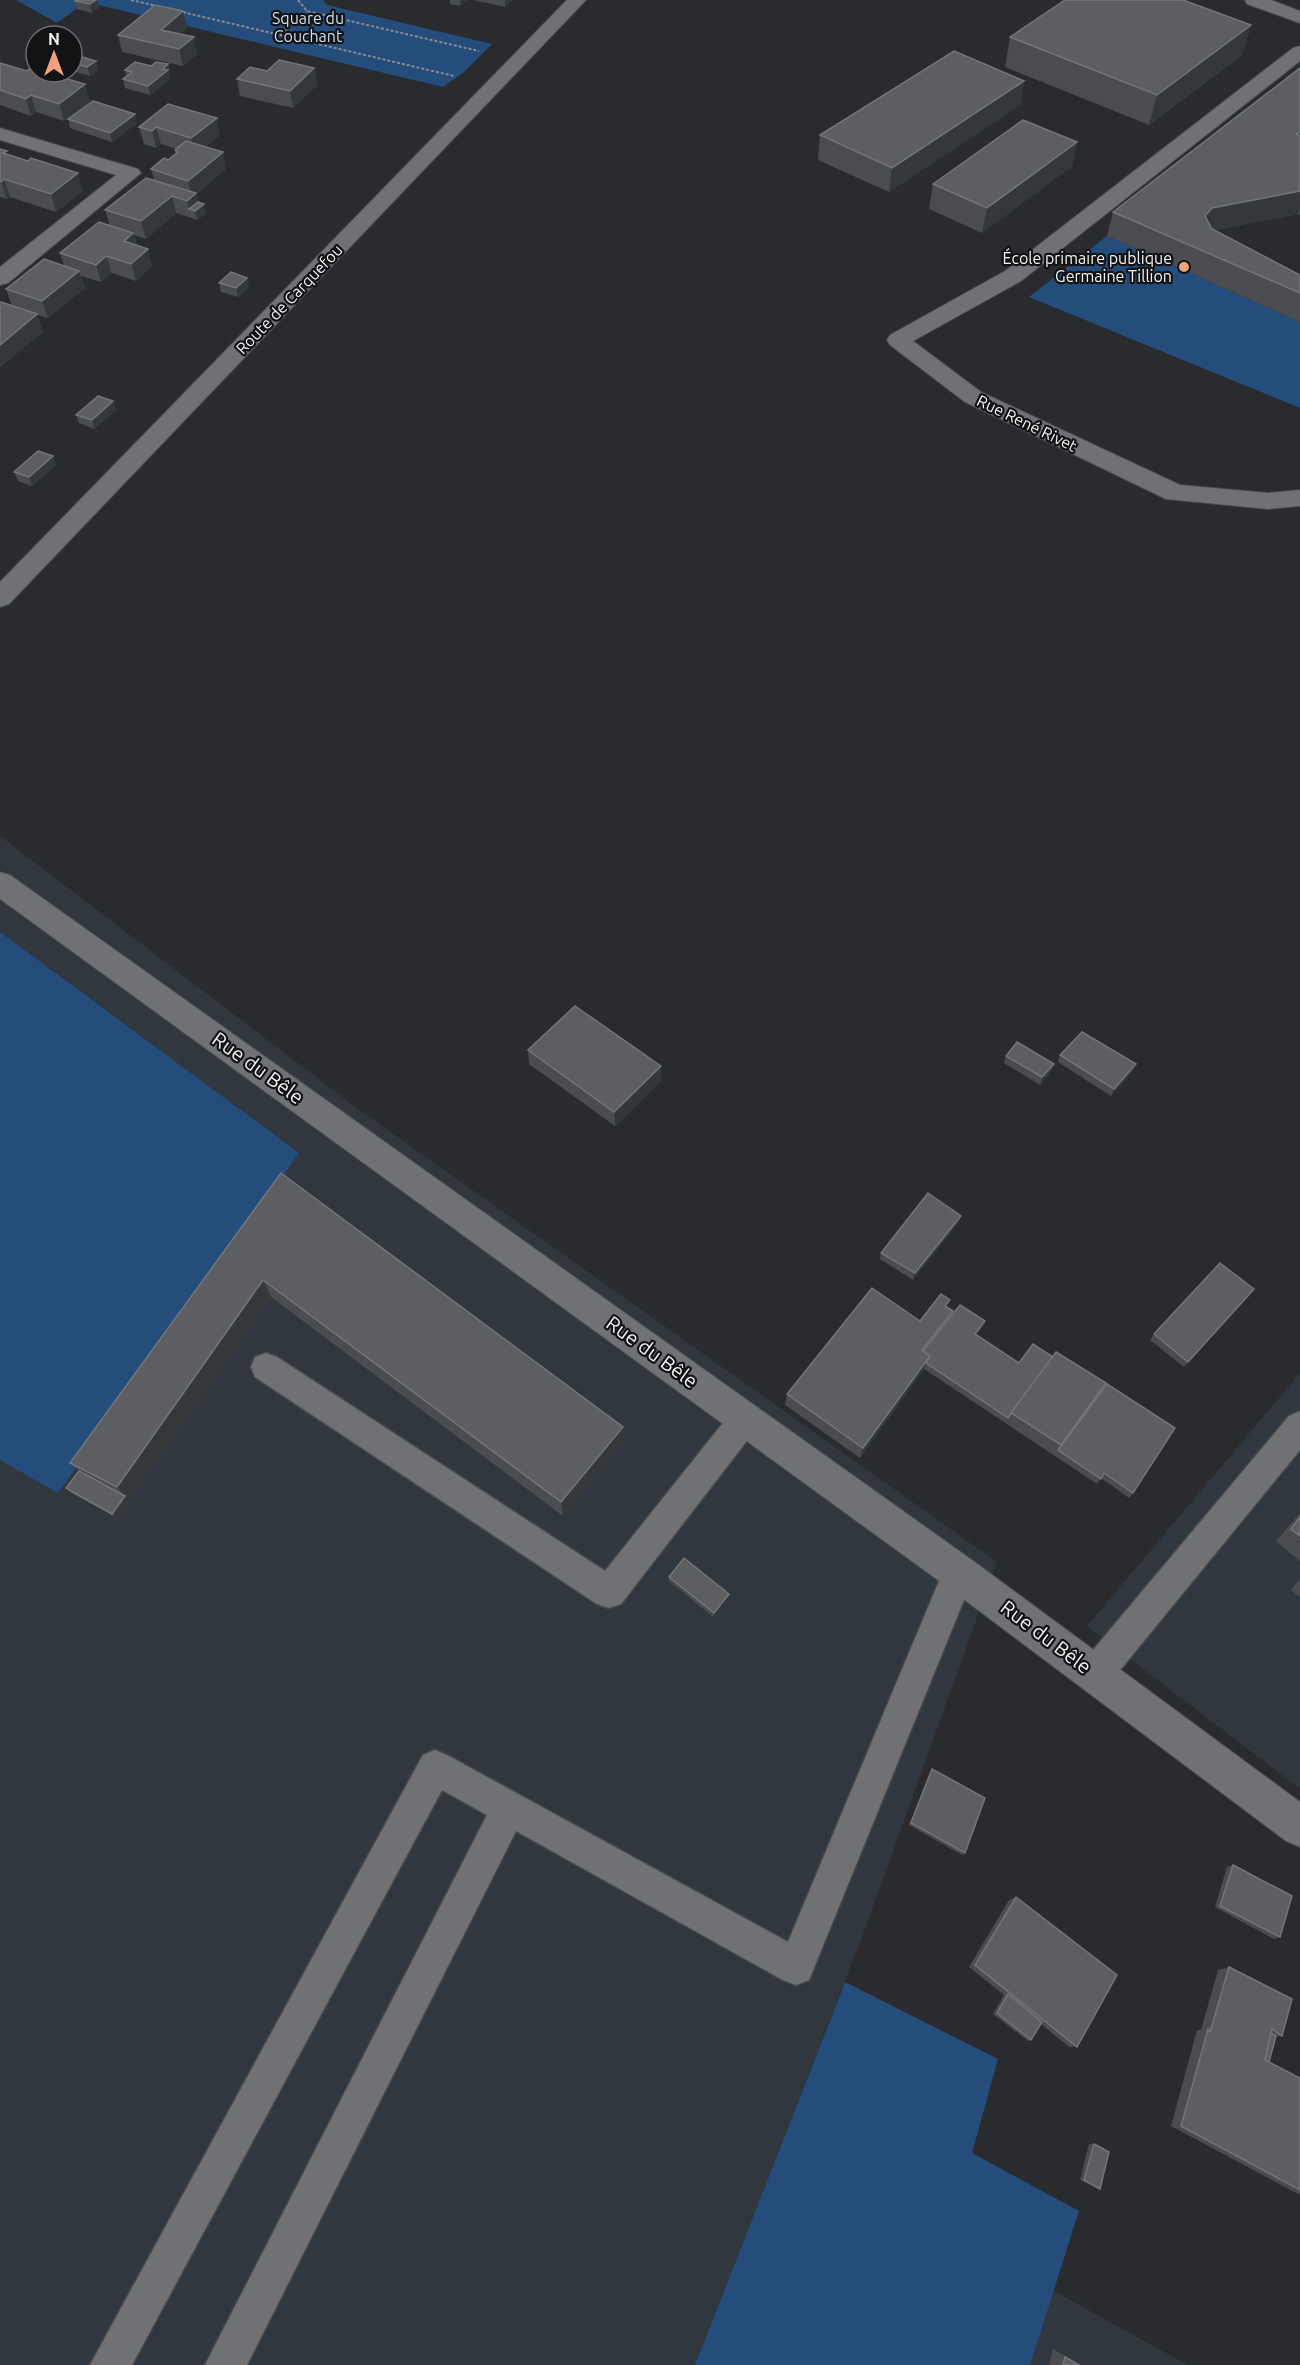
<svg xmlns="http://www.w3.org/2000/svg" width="1300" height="2365" font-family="Ubuntu,sans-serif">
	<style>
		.built { fill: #31373e }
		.green { fill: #254d7c }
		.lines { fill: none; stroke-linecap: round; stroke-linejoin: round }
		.service-casing { stroke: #47494b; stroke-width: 3 }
		.minor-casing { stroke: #47494b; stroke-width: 2 }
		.secondary-casing { stroke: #47494b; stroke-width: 2 }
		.path { stroke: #8a8b8e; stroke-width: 2; stroke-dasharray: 3 2; stroke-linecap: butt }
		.service { fill: #6f7175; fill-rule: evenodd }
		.minor { fill: #6f7175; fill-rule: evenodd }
		.secondary { fill: #6f7175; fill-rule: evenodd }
		.wall { fill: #4a4c4f }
		.shaded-wall { fill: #35383b }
		.building { fill: #5c5e61; stroke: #737578; stroke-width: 1.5 }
		.poi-dot { fill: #f1a17d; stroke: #121315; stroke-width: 2 }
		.labels { text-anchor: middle; stroke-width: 4.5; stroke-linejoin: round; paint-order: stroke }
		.far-park-label { font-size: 16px; fill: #d0deef; stroke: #121315 }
		.far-poi-label { font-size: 16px; fill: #f1f2f4; stroke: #121315; text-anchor: end }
		.far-street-label { font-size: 16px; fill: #f1f2f4; stroke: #121315 }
		.street-label { font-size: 20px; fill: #f1f2f4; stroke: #121315 }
	</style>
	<rect width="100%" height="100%" fill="#292b2e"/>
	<!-- built -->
	<g class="built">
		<polygon points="0,836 354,1106 997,1562 865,1929 695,2365 0,2365"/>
		<polygon points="1300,1373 1300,1789 1087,1626"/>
		<polygon points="1052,2290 1188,2365 1030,2365"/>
	</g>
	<!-- green -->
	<g class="green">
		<polygon points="16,0 323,0 327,5 492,44 463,73 443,87 86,2 57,23"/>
		<polygon points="1107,236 1300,322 1300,408 1029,297"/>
		<polygon points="0,932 299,1153 58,1493 0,1460"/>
		<polygon points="845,1982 998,2059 972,2153 1079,2211 1030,2365 695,2365"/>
	</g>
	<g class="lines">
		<defs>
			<g id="service">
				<polygon points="266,1353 277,1357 605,1571 734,1409 745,1404 756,1409 760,1419 756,1429 621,1604 609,1608 597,1604 255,1377 251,1367 255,1357"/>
				<polygon points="1300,1411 1300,1450 1107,1686 1095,1691 1083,1686 1078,1674 1083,1662 1289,1416"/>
				<polygon points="959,1557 971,1562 975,1573 809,1980 796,1985 783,1980 516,1831 247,2365 205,2365 487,1815 442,1790 132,2365 90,2365 423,1755 435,1750 447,1755 788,1942 947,1562"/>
			</g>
			<g id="minor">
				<polygon points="1245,0 1271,0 1300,11 1300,23 1247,4"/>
				<polygon points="1300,46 1300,61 1021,281 913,341 981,392 1180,485 1268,493 1300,490 1300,506 1268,509 1166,499 965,402 890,345 887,340 890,335 1005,271 1293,48"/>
				<polygon points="0,128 138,169 141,173 8,283 0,285 0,267 116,175 0,140"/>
			</g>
			<g id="secondary">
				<polygon points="567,0 586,0 9,604 0,607 0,582"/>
				<polygon points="0,872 10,875 972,1560 1300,1802 1300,1847 1286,1841 946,1586 0,899"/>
			</g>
		</defs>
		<!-- service casing -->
		<use href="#service" class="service-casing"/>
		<!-- minor casing -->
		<use href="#minor" class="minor-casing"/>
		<!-- secondary casing -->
		<use href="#secondary" class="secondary-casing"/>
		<!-- path -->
		<g class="path">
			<polyline points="131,0 157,6"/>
			<polyline points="298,0 307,11 479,51"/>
			<polyline points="178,11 454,76"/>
			<polyline points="280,35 307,11"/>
		</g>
		<!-- service -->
		<use href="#service" class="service"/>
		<!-- minor -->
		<use href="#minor" class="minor"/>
		<!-- secondary -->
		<use href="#secondary" class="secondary"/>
	</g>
	<!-- wall -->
	<g class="wall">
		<polygon points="76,0 97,0 99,8 92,13 77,9 75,1"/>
		<polygon points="450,0 469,0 460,6 450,4"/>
		<polygon points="473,0 512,0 505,7"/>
		<polygon points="1251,25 1242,55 1149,125 1005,67 1010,37"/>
		<polygon points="187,28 180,34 197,54 183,66 122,52 118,35"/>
		<polygon points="72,54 78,56 79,60 96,61 98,70 90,76 76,72 75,69 72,68"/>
		<polygon points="0,63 90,101 64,121 36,112 31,116 0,105"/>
		<polygon points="168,64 170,73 169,74 170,79 150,95 125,88 123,79 126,76 125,70 151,66"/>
		<polygon points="314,68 317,85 293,108 240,96 237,79 267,71"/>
		<polygon points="1300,68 1300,215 1298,214 1215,230 1300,275 1300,322 1107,236 1113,212"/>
		<polygon points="1024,81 1020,105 889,192 818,160 820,135"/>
		<polygon points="168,104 220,135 205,147 226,169 196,194 198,202 206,213 197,220 176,213 146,239 134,235 137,245 152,266 136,281 112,273 101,282 81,276 85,288 48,318 37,315 43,332 1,366 0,366 0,303 12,306 6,289 64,265 60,253 110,226 105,210 154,180 151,169 168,160 175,154 175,150 176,149 161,144 156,148 144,144 139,127"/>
		<polygon points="68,119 137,123 112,142 70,128"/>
		<polygon points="1077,142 1072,166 982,233 929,209 933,184"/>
		<polygon points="0,149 8,155 83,191 56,212 10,197 7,199 0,197"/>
		<polygon points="247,278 249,286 238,297 221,292 219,283"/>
		<polygon points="113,401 116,410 94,429 79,423 76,415"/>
		<polygon points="53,456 56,465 32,486 18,481 14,472"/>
		<polygon points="528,1050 661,1080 615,1126 529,1064"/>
		<polygon points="1060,1055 1136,1064 1133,1071 1111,1096 1058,1062"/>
		<polygon points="1006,1056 1051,1071 1040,1085 1004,1063"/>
		<polygon points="281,1173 623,1442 563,1516 271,1297 117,1518 71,1493 66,1488 79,1471 70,1463"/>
		<polygon points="959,1222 913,1280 880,1259 881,1253"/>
		<polygon points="1254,1289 1184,1367 1150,1340 1154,1334"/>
		<polygon points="947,1308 953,1311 950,1318 982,1327 976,1335 1133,1493 1129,1498 1101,1478 1097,1484 924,1369 860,1458 785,1405 787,1394 920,1321"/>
		<polygon points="1300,1513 1300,1561 1276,1541"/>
		<polygon points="669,1577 729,1594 729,1598 713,1617 669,1581"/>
		<polygon points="1300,1579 1300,1597 1291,1590"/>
		<polygon points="932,1769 965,1853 962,1855 909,1825 930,1772"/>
		<polygon points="1233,1865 1280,1937 1274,1939 1215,1907 1227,1867"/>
		<polygon points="1016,1897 1077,2047 1069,2047 1041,2024 1031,2040 1028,2041 993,2014 1004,1995 969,1967 1009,1900"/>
		<polygon points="1229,1967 1282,2036 1276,2036 1269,2062 1300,2078 1300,2195 1171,2126 1197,2030 1201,2030 1218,1970"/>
		<polygon points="1089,2144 1094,2144 1100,2189 1096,2188 1080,2180"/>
		<polygon points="1053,2349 1080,2365 1049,2365"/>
	</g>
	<!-- shaded-wall -->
	<g class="shaded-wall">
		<polygon points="96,0 97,0 99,8 92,13 90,4"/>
		<polygon points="460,0 469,0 460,6"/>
		<polygon points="505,0 512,0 505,7"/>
		<polygon points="183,11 187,28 165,47 161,30"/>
		<polygon points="1251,25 1242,55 1149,125 1157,95"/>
		<polygon points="194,37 197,54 183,66 179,49"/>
		<polygon points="78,56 80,65 73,63 74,69 72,60"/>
		<polygon points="96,61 98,70 90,76 87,67"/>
		<polygon points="168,64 170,73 169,74 170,79 150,95 148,86"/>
		<polygon points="314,68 317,85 293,108 290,91"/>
		<polygon points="1024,81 1020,105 889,192 892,168"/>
		<polygon points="85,84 90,101 64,121 59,104"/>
		<polygon points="31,95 36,112 31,116 26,99"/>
		<polygon points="135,114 137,123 112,142 110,133"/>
		<polygon points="217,118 220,135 195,155 191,138"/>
		<polygon points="156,127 161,144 156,148 152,131"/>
		<polygon points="1077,142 1072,166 982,233 987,208"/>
		<polygon points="223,152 226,169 196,194 199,208 204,204 206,213 197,220 195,211 189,209 191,218 187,201 192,197 188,181"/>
		<polygon points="78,173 83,191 56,212 51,194"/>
		<polygon points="4,179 10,197 7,199 1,182"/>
		<polygon points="1300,191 1300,209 1298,214 1205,232 1205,216 1212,208"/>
		<polygon points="172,196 176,213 146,239 141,221"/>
		<polygon points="133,233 138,250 124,241"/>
		<polygon points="148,249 152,266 136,281 131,264"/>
		<polygon points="106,256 112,273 101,282 96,265"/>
		<polygon points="79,271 85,288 48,318 42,301"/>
		<polygon points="247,278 249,286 238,297 236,288"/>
		<polygon points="37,314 43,332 1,366 0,363 0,345"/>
		<polygon points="113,401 116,410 94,429 92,420"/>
		<polygon points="53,456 56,465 32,486 29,477"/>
		<polygon points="1054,1064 1051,1071 1040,1085 1042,1077"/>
		<polygon points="1136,1064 1133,1071 1111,1096 1114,1089"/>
		<polygon points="661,1066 661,1080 615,1126 614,1112"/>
		<polygon points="961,1216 959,1222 913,1280 915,1273"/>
		<polygon points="263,1280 271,1297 117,1518 112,1514 125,1496 117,1487"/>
		<polygon points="1254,1289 1250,1295 1184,1367 1188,1362"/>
		<polygon points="953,1311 948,1323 920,1356 922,1350"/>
		<polygon points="985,1321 982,1327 972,1340 975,1334"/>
		<polygon points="930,1356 924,1369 860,1458 863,1448"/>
		<polygon points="623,1427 623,1442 563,1516 561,1502"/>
		<polygon points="729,1594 729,1598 713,1617 714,1613"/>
	</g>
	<!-- building -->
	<g class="building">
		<polygon points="76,0 96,0 90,4 75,1"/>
		<polygon points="1065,0 1183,0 1251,25 1157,95 1010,37"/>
		<polygon points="155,5 183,11 161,30 194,37 179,49 118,35"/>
		<polygon points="954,51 1024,81 892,168 820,135"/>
		<polygon points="72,54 78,56 72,60"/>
		<polygon points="82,57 96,61 87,67 73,63"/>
		<polygon points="279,60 314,68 290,91 237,79 250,67 267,71"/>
		<polygon points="135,62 151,66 156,62 168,64 163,69 168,70 148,86 123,79 132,72 125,70"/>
		<polygon points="0,63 27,71 30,68 36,70 36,72 42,72 85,84 59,104 31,95 26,99 0,90"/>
		<polygon points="1300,68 1300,132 1296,134 1300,136 1300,191 1212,208 1205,216 1212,229 1300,275 1300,293 1113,212"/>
		<polygon points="93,101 135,114 110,133 68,119"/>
		<polygon points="168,104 217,118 191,138 156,127 152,131 139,127"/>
		<polygon points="1023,120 1077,142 987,208 933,184"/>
		<polygon points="186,141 223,152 188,181 151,169 164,158 168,160 178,152 175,150"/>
		<polygon points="0,149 7,151 3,153 28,161 31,158 78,173 51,194 4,179 1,182 0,181"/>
		<polygon points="146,178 196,193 187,201 172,196 141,221 105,210"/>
		<polygon points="198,202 204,204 195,211 189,209"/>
		<polygon points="99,222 133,233 124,241 148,249 131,264 106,256 96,265 60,253"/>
		<polygon points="44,259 79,271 42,301 6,289"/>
		<polygon points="231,272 247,278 236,288 219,283"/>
		<polygon points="1,302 37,314 0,345 0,303"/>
		<polygon points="98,396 113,401 92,420 76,415"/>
		<polygon points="38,451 53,456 29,477 14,472"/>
		<polygon points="575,1006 661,1066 614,1112 528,1050"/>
		<polygon points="1082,1032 1136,1064 1114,1089 1060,1055"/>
		<polygon points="1017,1042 1054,1064 1042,1077 1006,1056"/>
		<polygon points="281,1173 623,1427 561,1502 263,1280 117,1487 70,1463"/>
		<polygon points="928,1193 961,1216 915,1273 881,1253"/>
		<polygon points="1220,1263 1254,1289 1188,1362 1154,1334"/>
		<polygon points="872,1288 920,1321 941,1294 950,1300 945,1306 953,1311 922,1350 930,1356 863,1448 787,1394"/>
		<polygon points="960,1305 985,1321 975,1334 1019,1363 1033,1344 1053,1357 1011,1413 1008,1418 926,1363 930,1356 923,1351"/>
		<polygon points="1056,1352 1106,1383 1061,1445 1011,1413"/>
		<polygon points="1107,1384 1175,1428 1133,1493 1104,1473 1101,1479 1058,1450"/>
		<polygon points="79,1471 125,1496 112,1514 66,1488"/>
		<polygon points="1300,1517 1300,1536 1291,1529"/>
		<polygon points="684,1558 729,1594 714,1613 669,1577"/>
		<polygon points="932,1769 985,1798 965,1853 911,1823"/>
		<polygon points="1233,1865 1292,1896 1280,1937 1220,1906"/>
		<polygon points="1016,1897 1117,1975 1077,2047 975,1965"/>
		<polygon points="1229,1967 1292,1999 1282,2036 1272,2029 1265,2060 1300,2078 1300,2190 1181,2126 1208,2029 1210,2032"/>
		<polygon points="1008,1994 1042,2022 1031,2040 997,2013"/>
		<polygon points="1271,2033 1276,2036 1269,2062 1265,2060"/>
		<polygon points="1094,2144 1109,2152 1100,2189 1084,2180"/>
		<polygon points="1065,2357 1079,2365 1063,2365"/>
	</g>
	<!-- markers -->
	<circle class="poi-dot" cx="1184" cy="267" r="6"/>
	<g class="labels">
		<!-- far-park labels -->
		<g class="far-park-label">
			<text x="308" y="24">Square du<tspan x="308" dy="18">Couchant</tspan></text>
		</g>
		<!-- far-poi labels -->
		<g class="far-poi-label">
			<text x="1172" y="264">École primaire publique<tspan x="1172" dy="18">Germaine Tillion</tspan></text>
		</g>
		<!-- far-street labels -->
		<g class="far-street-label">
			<text transform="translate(289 299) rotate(-46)" y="6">Route de Carquefou</text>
			<text transform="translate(1027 423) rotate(26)" y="6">Rue René Rivet</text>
		</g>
		<!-- street labels -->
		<g class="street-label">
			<text transform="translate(258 1068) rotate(36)" y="7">Rue du Bêle</text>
			<text transform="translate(652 1352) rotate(36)" y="7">Rue du Bêle</text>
			<text transform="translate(1046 1637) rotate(37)" y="7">Rue du Bêle</text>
		</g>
	</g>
	<!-- north arrow -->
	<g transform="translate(54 54)"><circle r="28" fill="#121315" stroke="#6b6c6e" stroke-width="1.5"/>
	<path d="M0-4.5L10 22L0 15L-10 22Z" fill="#f1a17d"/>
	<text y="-9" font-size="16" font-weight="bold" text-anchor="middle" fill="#f1f2f4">N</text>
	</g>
</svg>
